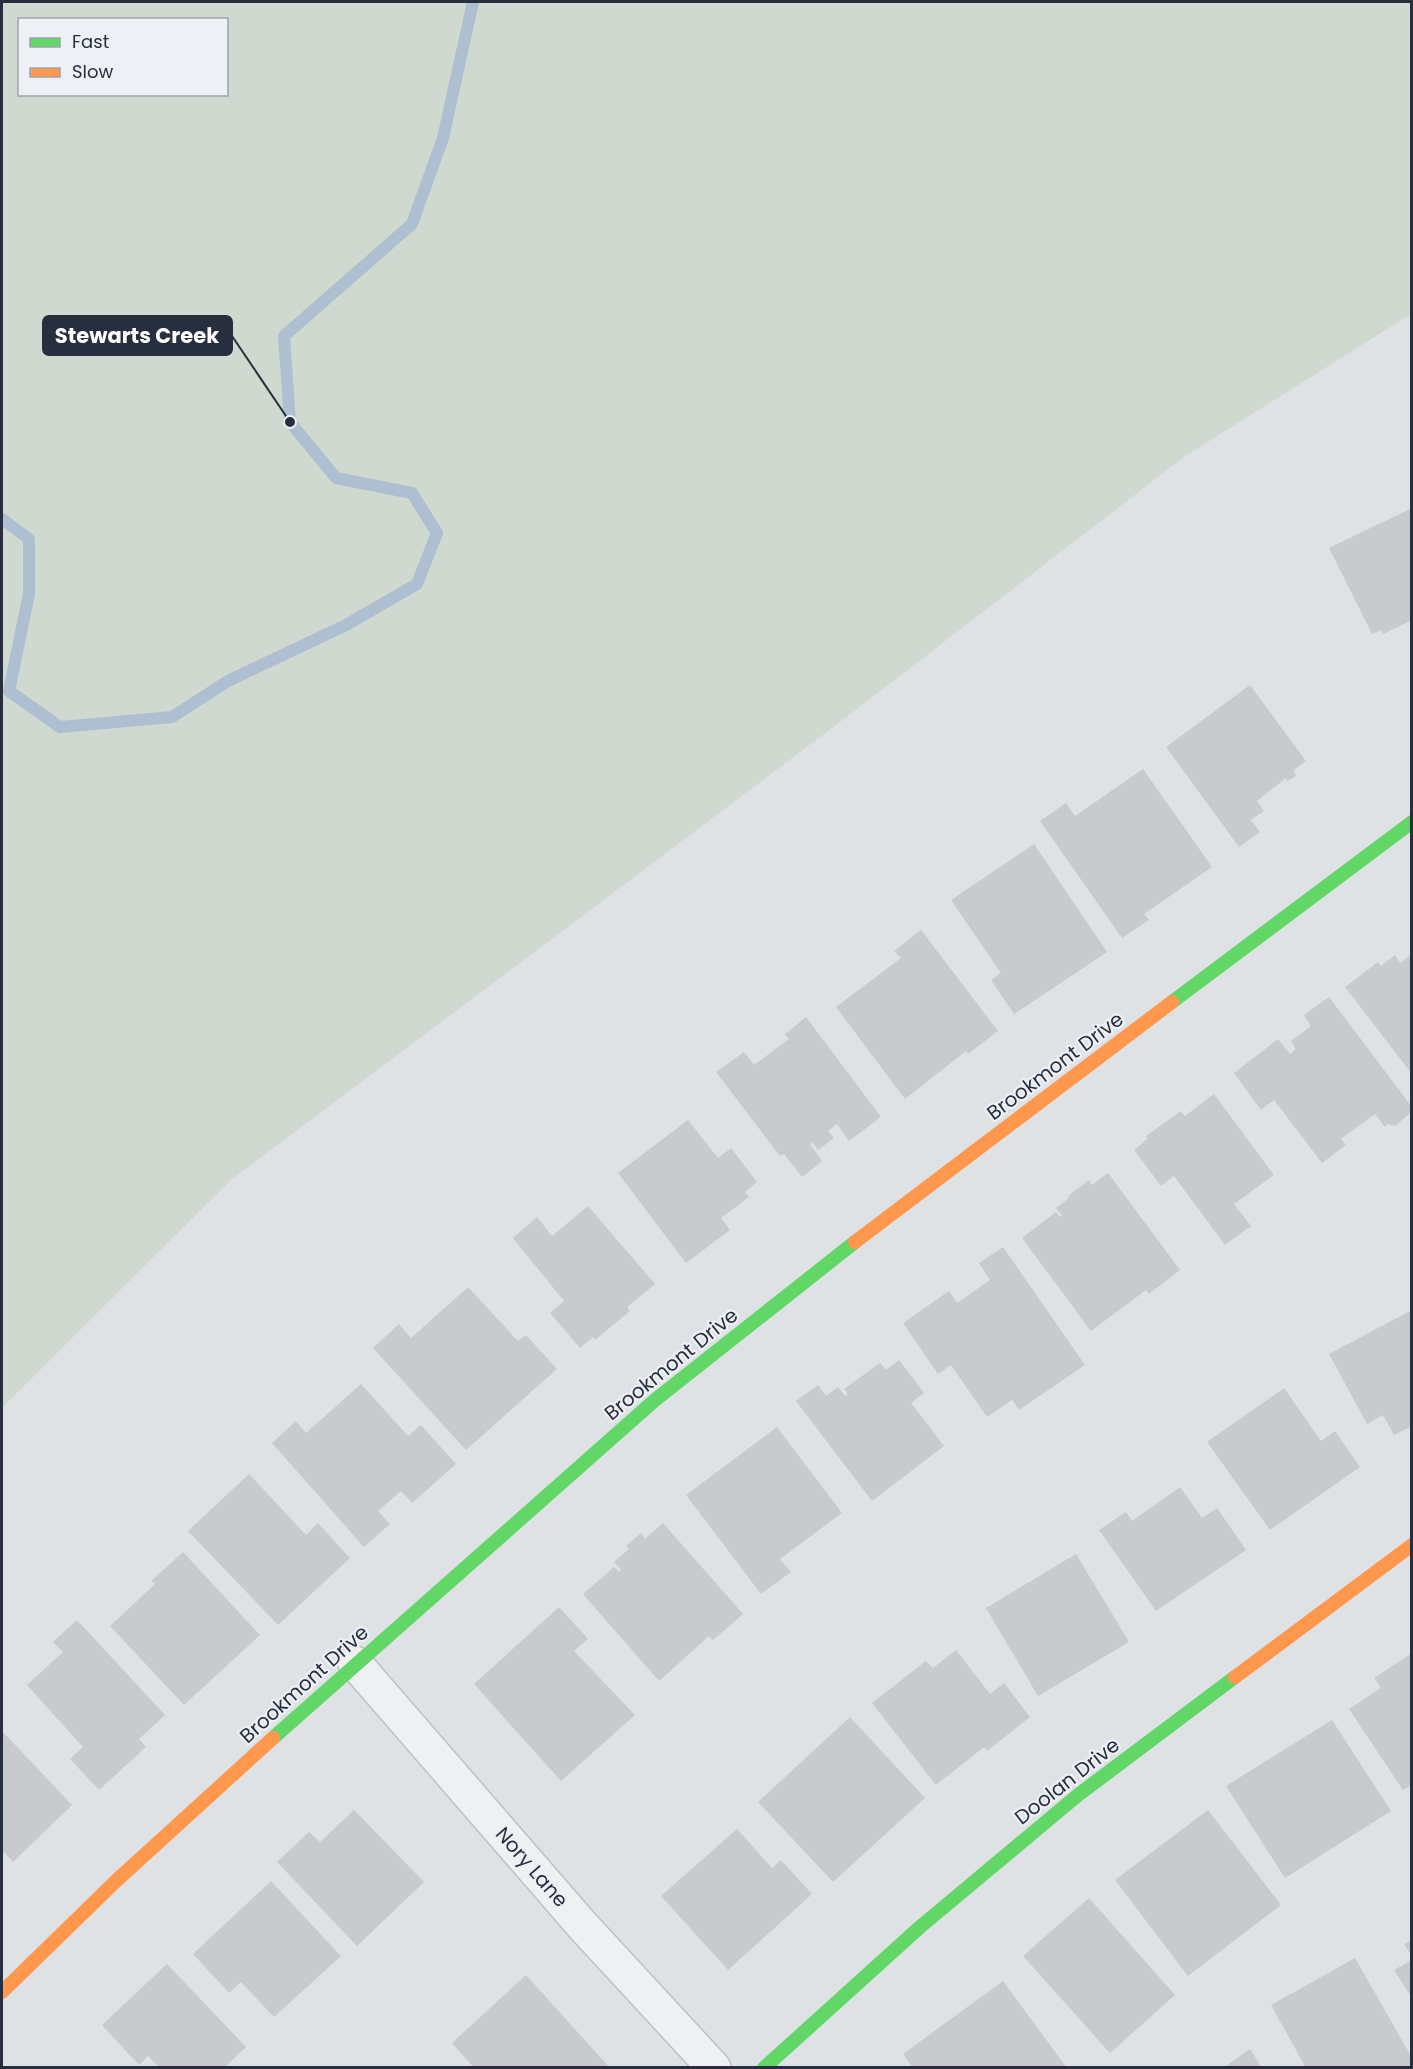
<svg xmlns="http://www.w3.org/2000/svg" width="1413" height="2069" font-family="Poppins,sans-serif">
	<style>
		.green { fill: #d0d9d0; fill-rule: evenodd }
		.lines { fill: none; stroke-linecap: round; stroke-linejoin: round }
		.stream { stroke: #adbfd1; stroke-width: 12 }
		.building { fill: #c8cacd }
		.street-casing { stroke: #bec0c3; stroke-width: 36 }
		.street { stroke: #eff0f2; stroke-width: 33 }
		.fast { stroke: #63d668; stroke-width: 14 }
		.slow { stroke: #ff974d; stroke-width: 14 }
		.labels { text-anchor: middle; stroke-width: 4.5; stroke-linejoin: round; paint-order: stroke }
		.street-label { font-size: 20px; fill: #272f3e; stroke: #edf0f5 }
		.leader { fill: none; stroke: #272f3e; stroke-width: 2 }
		.callout-dot { fill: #272f3e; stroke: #edf0f5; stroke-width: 2 }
		.callout { fill: #272f3e; stroke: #272f3e; stroke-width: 2 }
		.callout-label { font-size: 21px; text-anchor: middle; font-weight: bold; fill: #fff }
	</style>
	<rect width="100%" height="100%" fill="#dfe2e5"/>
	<!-- green -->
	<path class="green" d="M2,2H1411V314L1184,457L840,722L231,1180L2,1408ZM20,20H226V94H20Z"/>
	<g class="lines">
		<!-- stream -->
		<polyline class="stream" points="2,519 29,539 29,594 9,691 60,727 172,717 228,681 346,625 417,584 437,533 412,493 336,478 290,422 284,336 412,224 443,138 473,2"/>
	</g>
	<!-- building -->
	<g class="building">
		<polygon points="1412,508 1412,620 1383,634 1381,630 1372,634 1329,548"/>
		<polygon points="1250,685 1306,761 1294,770 1296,776 1287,781 1286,778 1257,801 1264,811 1251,820 1260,832 1239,847 1166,747"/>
		<polygon points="1143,769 1212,867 1144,914 1149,920 1122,938 1040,821 1066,803 1075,816"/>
		<polygon points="1034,844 1107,952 1014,1014 991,980 1001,973 951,900"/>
		<polygon points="921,930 998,1031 968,1054 966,1051 905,1099 836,1007 901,958 894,951"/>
		<polygon points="1412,954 1412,1074 1345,987 1378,962 1381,966 1395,955 1400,963"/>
		<polygon points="1329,997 1412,1107 1409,1114 1395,1126 1388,1124 1385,1127 1375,1114 1341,1139 1346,1145 1322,1163 1274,1100 1261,1110 1234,1073 1278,1039 1290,1054 1296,1049 1291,1041 1311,1026 1304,1015"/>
		<polygon points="806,1017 881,1117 849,1141 837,1124 828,1131 834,1138 818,1150 813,1143 810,1144 822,1161 802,1177 784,1154 780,1156 716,1072 744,1052 754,1065 789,1039 785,1034"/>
		<polygon points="1214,1094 1274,1175 1234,1204 1251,1226 1225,1245 1174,1176 1161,1186 1134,1150 1147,1139 1146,1136 1181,1111 1185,1116"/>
		<polygon points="688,1120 718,1158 731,1148 757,1182 745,1192 749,1197 721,1218 730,1230 686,1263 618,1173"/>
		<polygon points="1108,1173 1180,1270 1149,1294 1146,1290 1091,1331 1022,1238 1056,1212 1060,1217 1062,1216 1056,1208 1069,1198 1068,1196 1089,1180 1092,1185"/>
		<polygon points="588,1206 655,1284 627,1307 630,1311 595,1340 593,1337 580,1348 550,1313 564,1301 513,1238 537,1217 552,1236"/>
		<polygon points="1003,1247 1085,1365 1019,1410 1012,1400 987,1417 951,1365 938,1374 903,1323 949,1291 957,1303 990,1280 979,1263"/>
		<polygon points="468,1287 518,1341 526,1335 557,1369 466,1450 373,1348 399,1324 411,1338"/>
		<polygon points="1412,1310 1412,1426 1394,1435 1383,1415 1367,1424 1329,1354"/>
		<polygon points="899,1360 924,1393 911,1403 944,1446 872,1501 796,1401 818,1385 826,1396 838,1387 845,1396 848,1394 844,1389 880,1363 886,1370"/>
		<polygon points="361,1384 408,1436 421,1425 456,1464 412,1503 401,1491 378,1511 390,1524 364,1547 272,1443 296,1421 306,1433"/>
		<polygon points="1284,1388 1321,1441 1335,1431 1360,1467 1270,1530 1207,1442"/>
		<polygon points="777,1427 842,1513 780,1559 791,1572 761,1594 686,1495"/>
		<polygon points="249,1474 306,1535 318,1523 350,1558 278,1625 188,1531"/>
		<polygon points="1180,1487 1202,1518 1217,1508 1246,1550 1156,1611 1099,1530 1126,1512 1132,1521"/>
		<polygon points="663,1523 743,1614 713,1640 709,1636 659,1681 583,1594 614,1567 619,1572 621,1570 614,1562 629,1549 626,1546 641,1533 645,1539"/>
		<polygon points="183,1552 260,1635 184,1705 110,1626 155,1584 151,1581"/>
		<polygon points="1076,1554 1129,1642 1038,1696 986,1608"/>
		<polygon points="559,1607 588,1639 574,1651 635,1715 561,1781 474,1684"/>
		<polygon points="77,1620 165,1715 139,1739 146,1747 99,1790 70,1759 83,1747 27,1685 63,1652 53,1642"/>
		<polygon points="956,1650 990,1694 1004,1683 1030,1717 987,1751 984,1747 936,1785 872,1703 926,1661 933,1668"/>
		<polygon points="1412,1653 1412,1785 1403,1790 1349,1709 1381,1688 1374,1678"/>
		<polygon points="850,1717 925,1798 833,1882 758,1802"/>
		<polygon points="1332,1720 1391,1811 1285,1878 1226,1786"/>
		<polygon points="2,1731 72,1805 13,1862 2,1850"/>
		<polygon points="354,1810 424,1882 357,1946 277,1862 309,1832 320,1842"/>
		<polygon points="1208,1810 1281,1905 1188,1976 1115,1880"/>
		<polygon points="737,1829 772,1868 781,1860 812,1894 728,1970 661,1896"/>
		<polygon points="271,1881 341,1956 274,2017 241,1982 229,1993 193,1954"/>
		<polygon points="1089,1898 1175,1995 1110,2053 1023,1956"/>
		<polygon points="1412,1940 1412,1956 1404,1944"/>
		<polygon points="1355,1958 1412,2058 1412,2068 1306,2068 1271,2005"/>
		<polygon points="1412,1960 1412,1998 1394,1970"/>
		<polygon points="167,1964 246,2047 224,2068 160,2068 148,2056 139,2065 102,2025"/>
		<polygon points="526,1975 610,2068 474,2068 452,2043"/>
		<polygon points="1003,1981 1067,2068 913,2068 903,2054"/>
		<polygon points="1250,2049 1262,2068 1223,2068"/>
	</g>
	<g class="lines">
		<defs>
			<polyline id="street" points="355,1663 582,1925 714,2068"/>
		</defs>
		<!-- street casing -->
		<use href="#street" class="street-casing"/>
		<!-- street -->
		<use href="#street" class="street"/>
		<!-- fast -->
		<g class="fast">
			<polyline points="1172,1002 1412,822"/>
			<polyline points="273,1738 655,1400 855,1242"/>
			<polyline points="764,2068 920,1927 1078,1795 1235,1677"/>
		</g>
		<!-- slow -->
		<g class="slow">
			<polyline points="855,1242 1172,1002"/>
			<polyline points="1235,1677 1412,1545"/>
			<polyline points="2,1992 117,1880 273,1738"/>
		</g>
	</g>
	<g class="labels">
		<!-- street labels -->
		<g class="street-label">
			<text transform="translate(1055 1066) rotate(-37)" y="7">Brookmont Drive</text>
			<text transform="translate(671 1364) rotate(-39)" y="7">Brookmont Drive</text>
			<text transform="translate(304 1684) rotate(-42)" y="7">Brookmont Drive</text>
			<text transform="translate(1067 1781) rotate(-38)" y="7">Doolan Drive</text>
			<text transform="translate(532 1867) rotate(49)" y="7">Nory Lane</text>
		</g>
	</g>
	<!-- callouts -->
	<path class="leader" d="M290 422L232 336"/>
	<circle class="callout-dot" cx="290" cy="422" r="6"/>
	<rect class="callout" x="43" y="316" width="189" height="39" rx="6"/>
	<g class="callout-label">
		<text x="137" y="343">Stewarts Creek</text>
	</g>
	<!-- border -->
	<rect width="1413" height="2069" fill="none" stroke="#272f3e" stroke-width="6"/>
	<!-- legend -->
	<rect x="18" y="18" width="210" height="78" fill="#edf0f5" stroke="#9ea3ac" stroke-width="1.5"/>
	<rect x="30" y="38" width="30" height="9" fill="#63d668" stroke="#9ea3ac" stroke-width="1.5"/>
	<text x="72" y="48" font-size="18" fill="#272f3e">Fast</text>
	<rect x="30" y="68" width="30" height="9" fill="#ff974d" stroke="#9ea3ac" stroke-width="1.5"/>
	<text x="72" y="78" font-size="18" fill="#272f3e">Slow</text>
</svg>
